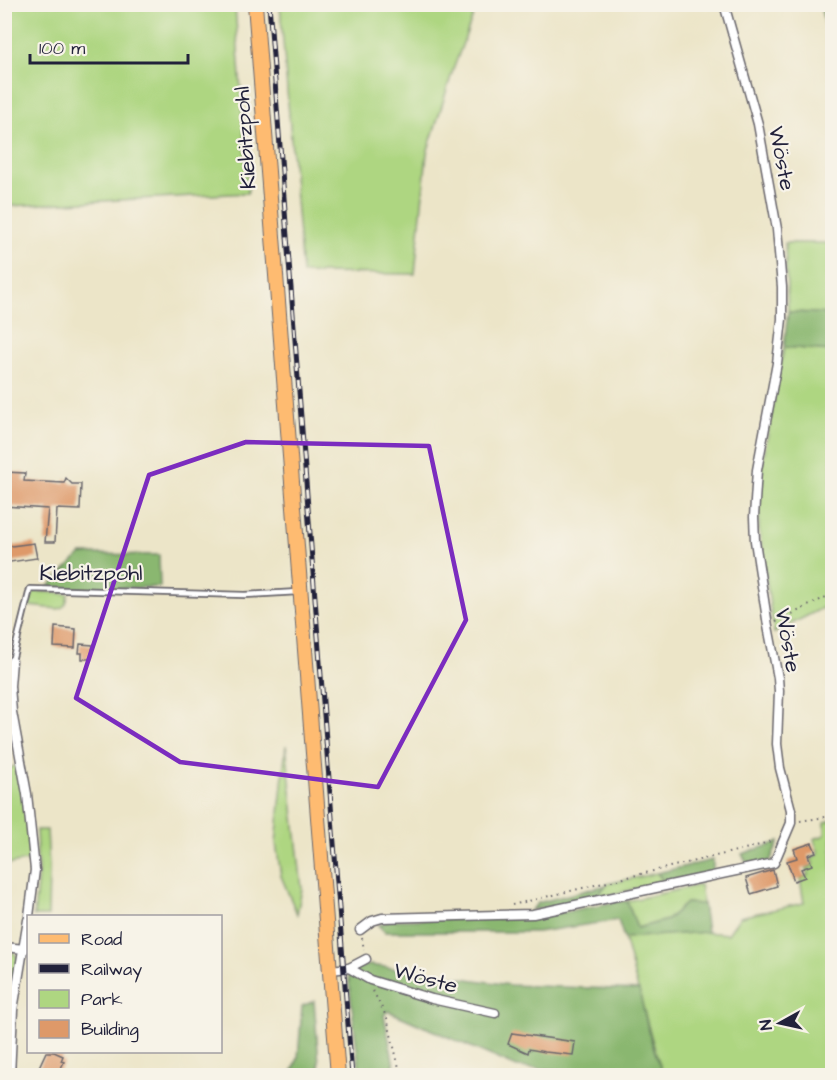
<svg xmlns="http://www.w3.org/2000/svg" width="837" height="1080" font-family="'Architects Daughter',sans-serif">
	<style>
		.green { fill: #aed681; stroke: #687c5e; stroke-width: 1.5 }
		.forest { fill: #8ab76f; stroke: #566c55; stroke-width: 1.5 }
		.building { fill: #de9969 }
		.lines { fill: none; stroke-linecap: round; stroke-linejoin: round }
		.service-casing { stroke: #69666c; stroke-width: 8 }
		.minor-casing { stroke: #69666c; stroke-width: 11 }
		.primary-casing { stroke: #69666c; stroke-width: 16 }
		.path { stroke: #69666c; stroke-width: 2; stroke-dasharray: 1.5 4.5; stroke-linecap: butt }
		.service { stroke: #fff; stroke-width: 4.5 }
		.minor { stroke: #fff; stroke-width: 8 }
		.primary { stroke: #febb71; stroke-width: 14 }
		.rail-casing { stroke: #22223b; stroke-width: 5 }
		.rail { stroke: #f7f3e8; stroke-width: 3; stroke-dasharray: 9; stroke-linecap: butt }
		.marked { fill: none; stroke: #7b2cbf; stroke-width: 4.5; stroke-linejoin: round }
		.labels { text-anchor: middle; stroke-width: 4.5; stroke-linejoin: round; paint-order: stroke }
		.street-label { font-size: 22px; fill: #22223b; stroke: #f7f3e8 }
	</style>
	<rect width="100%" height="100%" fill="#f7f3e8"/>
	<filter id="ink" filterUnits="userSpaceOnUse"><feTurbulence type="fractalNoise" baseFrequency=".0167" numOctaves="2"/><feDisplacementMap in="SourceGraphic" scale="12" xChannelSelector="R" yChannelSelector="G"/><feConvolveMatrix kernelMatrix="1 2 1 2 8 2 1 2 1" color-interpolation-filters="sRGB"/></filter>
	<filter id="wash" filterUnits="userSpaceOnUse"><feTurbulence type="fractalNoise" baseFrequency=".008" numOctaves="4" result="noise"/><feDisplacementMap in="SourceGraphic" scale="24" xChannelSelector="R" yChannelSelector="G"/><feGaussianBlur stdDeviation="1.35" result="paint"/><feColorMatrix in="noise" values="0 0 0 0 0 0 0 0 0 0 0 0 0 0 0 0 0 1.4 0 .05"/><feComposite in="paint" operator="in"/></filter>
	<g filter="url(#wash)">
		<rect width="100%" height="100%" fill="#ece5c8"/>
		<!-- green -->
		<g class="green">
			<polygon points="5,4 235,5 248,193 10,206 5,211"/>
			<polygon points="280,5 477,5 453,70 427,153 415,274 302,273"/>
			<polygon points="785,243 832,243 832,315 818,313 788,312"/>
			<polygon points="784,347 832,351 832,603 774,633 759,529 761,471"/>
			<path d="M34,591L68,594C67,602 66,607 58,609L29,606Z"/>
			<polygon points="286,745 302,889 297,914 281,876 276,843"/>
			<polygon points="20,765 31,860 5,865 5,769"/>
			<path d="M832,820V1075H663C648,1030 637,984 624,938L703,932L728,934L740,917L804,903L800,879L808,875L806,869L814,865L811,858L819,854L814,839L825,835V822Z"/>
			<polygon points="36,830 47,830 49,868 48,916 34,916 38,873"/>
			<polygon points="657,873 664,882 596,898 607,884"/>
			<polygon points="700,885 703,904 686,903 667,920 637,928 627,901"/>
			<polygon points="5,951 13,952 19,959 8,1016 5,1057"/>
		</g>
		<!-- forest -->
		<g class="forest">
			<polygon points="820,5 828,5 832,24 832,55"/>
			<polygon points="788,312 818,313 832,315 832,351 784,347"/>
			<polygon points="81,554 159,555 160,587 96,589 48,587"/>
			<polygon points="779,842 770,861 748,865 742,854"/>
			<polygon points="713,860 713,872 664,882 657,873"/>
			<polygon points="606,885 594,899 531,910 538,903"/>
			<polygon points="627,901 637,928 667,920 686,903 703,904 707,932 624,938 618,920 538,932 385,932 378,925 391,920 533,918 615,902"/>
			<polygon points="370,965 510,985 639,990 650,1037 663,1075 621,1075 517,1067 388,1011 384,1015 396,1075 360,1075 348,973 353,969"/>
			<polygon points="314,1001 320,1075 291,1075 298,1058 302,1006"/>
		</g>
		<g id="blocks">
			<!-- building -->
			<g class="building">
				<polygon points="4,472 25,473 24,481 64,483 66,478 72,484 81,484 80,510 57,509 55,542 45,542 48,509 4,506"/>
				<polygon points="34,543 37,558 4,563 4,547"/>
				<polygon points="55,627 76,629 75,648 54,647"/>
				<polygon points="80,644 93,645 91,659 82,659 82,653 79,653"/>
				<polygon points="812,843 816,852 808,855 812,865 801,869 805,877 794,881 787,861 797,858 794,849"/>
				<polygon points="773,870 777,886 751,894 746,878"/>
				<polygon points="512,1033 575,1042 573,1055 545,1052 529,1049 528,1053 508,1044"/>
				<polygon points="46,1052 54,1052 63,1056 61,1061 64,1062 57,1076 48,1076 50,1073 39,1067"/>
			</g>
		</g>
	</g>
	<g filter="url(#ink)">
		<use href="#blocks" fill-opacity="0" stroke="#69666c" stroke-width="1.5"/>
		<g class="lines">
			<defs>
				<polyline id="service" points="12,661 30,589 245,595 298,592"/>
				<g id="minor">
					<polyline points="12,661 10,686 12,712 27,794 35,870 29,916"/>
					<polyline points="360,930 372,921 382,918 533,914 774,863 791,823 791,810 780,768 777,744 779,691 778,678 768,626 755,541 754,517 757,470 777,363 782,319 782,287 777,229 758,124 724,4"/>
					<polyline points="4,947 25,949"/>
					<polyline points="349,968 370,980 432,999 495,1013"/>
					<polyline points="330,970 349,968 366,959"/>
					<polyline points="10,1076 13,1010 28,920"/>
				</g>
				<polyline id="primary" points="255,4 338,1076"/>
			</defs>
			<!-- service casing -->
			<use href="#service" class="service-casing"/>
			<!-- minor casing -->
			<use href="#minor" class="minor-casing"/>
			<!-- primary casing -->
			<use href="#primary" class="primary-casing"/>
			<!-- path -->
			<g class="path">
				<polyline points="776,622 832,594"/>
				<polyline points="800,821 832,816"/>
				<polyline points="512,905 753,847 774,840"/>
				<polyline points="362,938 364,950"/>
				<polyline points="373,991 387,1018 401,1076"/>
			</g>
			<!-- service -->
			<use href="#service" class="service"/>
			<!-- minor -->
			<use href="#minor" class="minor"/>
			<!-- primary -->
			<use href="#primary" class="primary"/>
			<defs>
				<polyline id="rail" points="269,4 352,1076"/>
			</defs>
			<!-- rail casing -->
			<use href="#rail" class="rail-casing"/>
			<!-- rail -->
			<use href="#rail" class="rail"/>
		</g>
	</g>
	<!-- marked area -->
	<path class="marked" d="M246,442L429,446L466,620L378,787L180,762L76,698L149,475Z"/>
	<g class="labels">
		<!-- street labels -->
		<g class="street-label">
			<text transform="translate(244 138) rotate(-94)" y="8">Kiebitzpohl</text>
			<text transform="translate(783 158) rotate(79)" y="8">Wöste</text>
			<text x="91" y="580">Kiebitzpohl</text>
			<text transform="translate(789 640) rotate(80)" y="8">Wöste</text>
			<text transform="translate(426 977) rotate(15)" y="8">Wöste</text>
		</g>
	</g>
	<!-- margin -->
	<rect width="837" height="1080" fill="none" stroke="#f7f3e8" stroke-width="24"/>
	<!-- legend -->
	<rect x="27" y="915" width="195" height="138" fill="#f7f3e8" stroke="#a29fa3" stroke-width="1.5"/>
	<rect x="39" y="934" width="30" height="9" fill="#febb71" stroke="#a29fa3" stroke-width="1.5"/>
	<text x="81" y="945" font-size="18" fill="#22223b">Road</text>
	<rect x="39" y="964" width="30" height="9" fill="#22223b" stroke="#a29fa3" stroke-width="1.5"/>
	<text x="81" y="975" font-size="18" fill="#22223b">Railway</text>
	<rect x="39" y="990" width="30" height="18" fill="#aed681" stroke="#a29fa3" stroke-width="1.5"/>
	<text x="81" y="1005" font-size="18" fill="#22223b">Park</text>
	<rect x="39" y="1020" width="30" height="18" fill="#de9969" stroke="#a29fa3" stroke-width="1.5"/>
	<text x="81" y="1035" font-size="18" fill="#22223b">Building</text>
	<!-- north arrow -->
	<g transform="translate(780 1023) rotate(262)" stroke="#f7f3e8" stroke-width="4.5" paint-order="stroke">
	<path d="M0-4.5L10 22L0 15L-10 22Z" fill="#22223b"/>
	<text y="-9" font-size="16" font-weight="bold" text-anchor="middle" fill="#22223b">N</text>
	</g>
	<!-- scale -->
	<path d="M30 54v9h158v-9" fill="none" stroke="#22223b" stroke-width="3"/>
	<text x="39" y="54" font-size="18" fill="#22223b" stroke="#f7f3e8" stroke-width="4.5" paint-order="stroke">100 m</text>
</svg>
